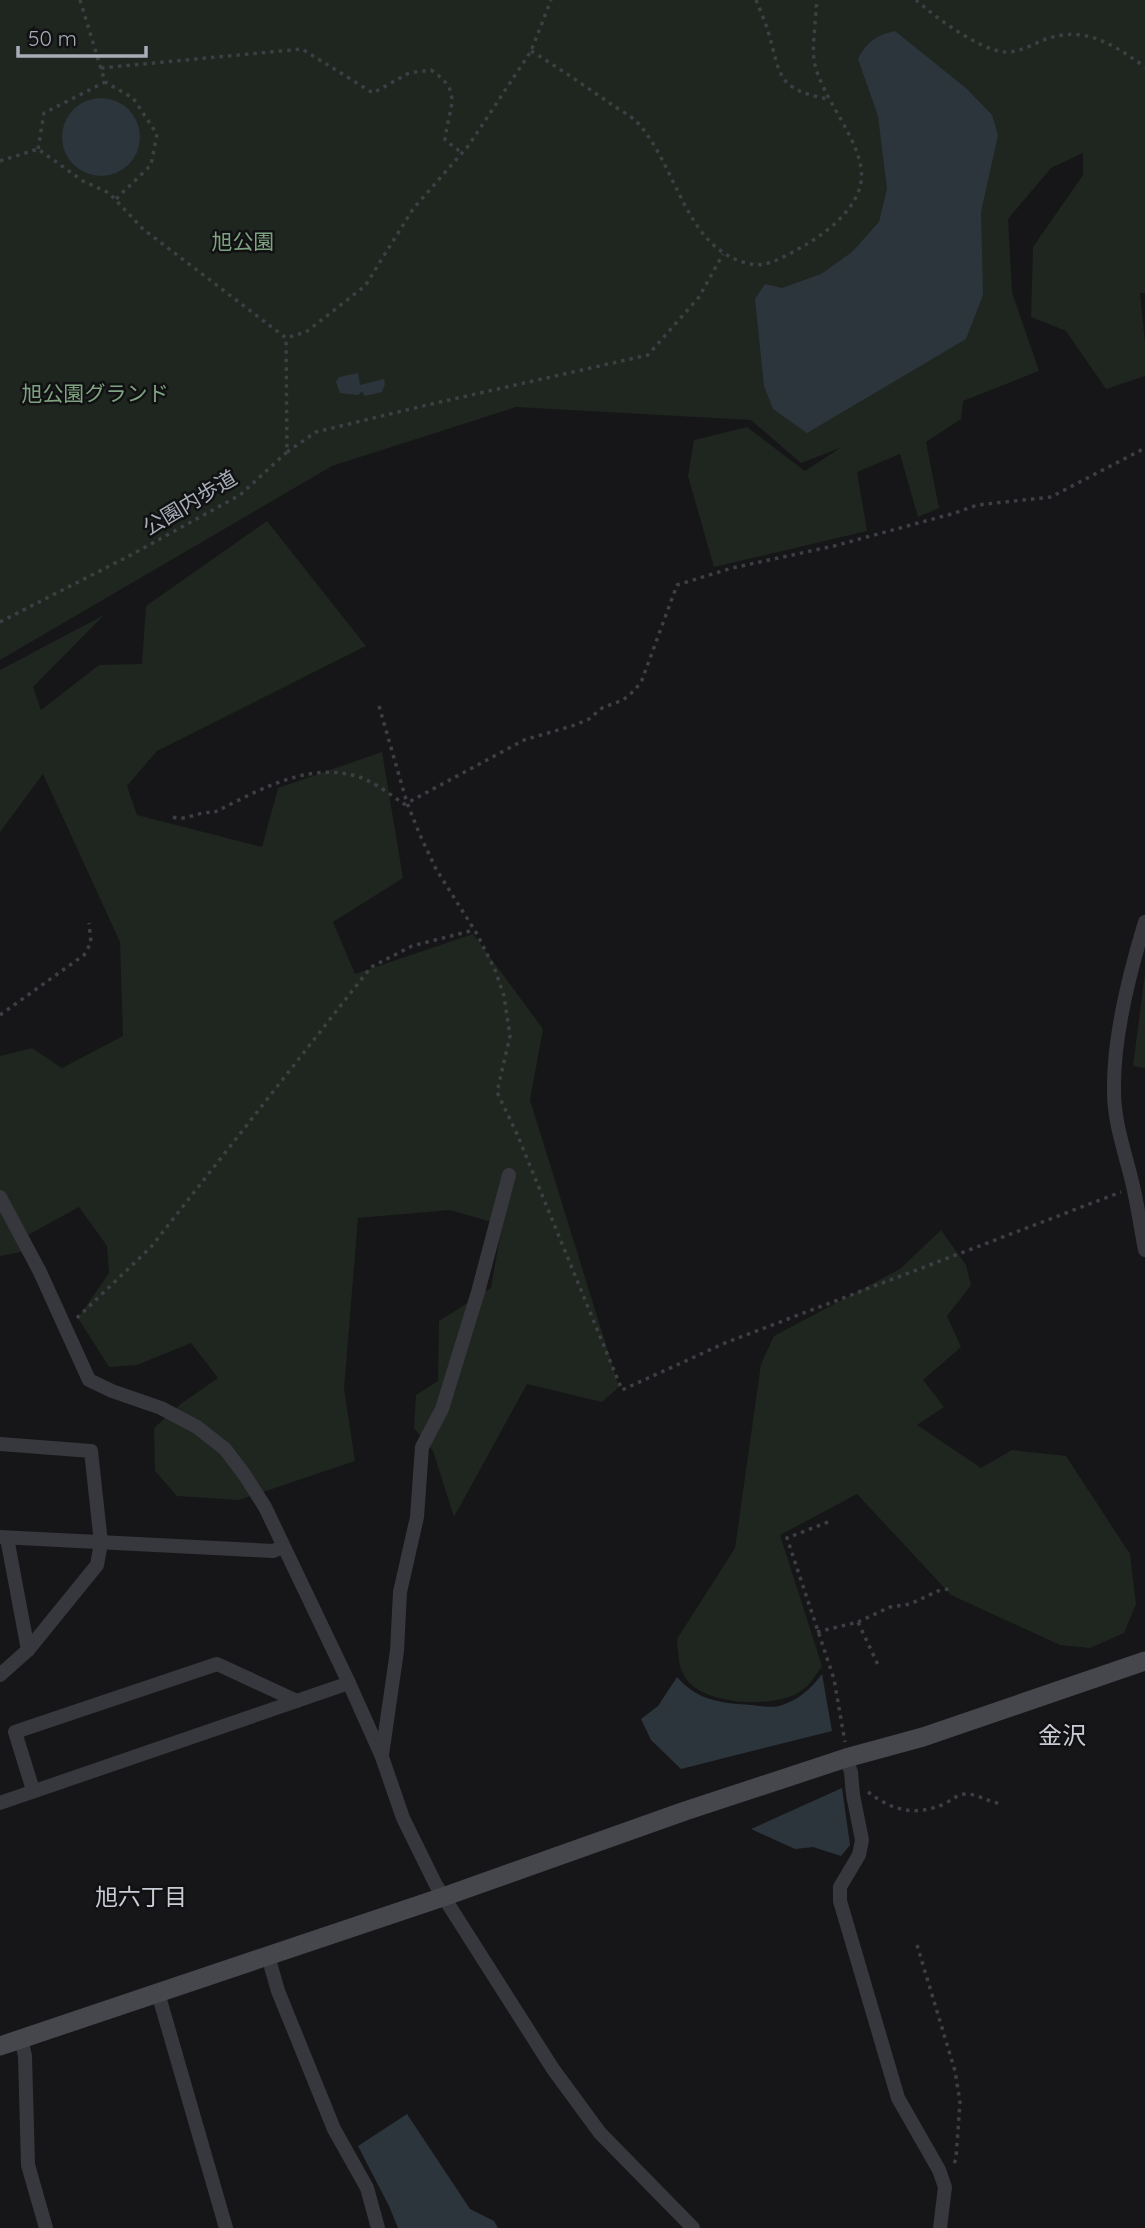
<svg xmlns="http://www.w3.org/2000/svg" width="1145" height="2228" font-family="Quicksand,'Noto Sans JP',sans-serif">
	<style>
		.green { fill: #1e261f }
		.water { fill: #2c353c }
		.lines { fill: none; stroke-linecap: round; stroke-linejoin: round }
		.path { stroke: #3d3f44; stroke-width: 3.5; stroke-dasharray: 3.5 5; stroke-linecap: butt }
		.street { stroke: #37383d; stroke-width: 14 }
		.secondary { stroke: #45474d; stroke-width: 19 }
		.labels { text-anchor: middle; stroke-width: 5; stroke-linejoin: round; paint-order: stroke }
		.park-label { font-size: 21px; fill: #7fa381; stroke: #111113 }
		.street-label { font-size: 21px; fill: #a8adb8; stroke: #111113 }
		.neighbourhood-label { font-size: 23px; fill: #c9ccd4; stroke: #111113 }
		.quarter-label { font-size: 24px; fill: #c9ccd4; stroke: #111113 }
	</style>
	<rect width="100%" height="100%" fill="#161618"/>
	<!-- green -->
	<g class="green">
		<polygon points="0,0 1145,0 1145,293 1140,293 1145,343 1145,376 1106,389 1066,331 1031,317 1033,247 1083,175 1083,153 1051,168 1008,219 1012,292 1039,371 963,401 961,419 926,442 939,508 918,517 900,454 857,472 867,531 714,567 688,476 694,440 747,427 805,471 840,448 801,463 751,420 516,407 332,466 0,660"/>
		<polygon points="267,521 366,646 157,751 127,786 137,815 262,847 278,788 382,752 403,878 333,922 355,974 473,934 543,1029 530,1100 619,1387 602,1402 527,1384 454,1517 433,1451 414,1428 416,1395 438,1381 439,1321 491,1288 502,1225 450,1210 358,1218 344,1389 355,1461 239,1500 177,1496 155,1471 154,1428 182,1403 218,1378 191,1343 137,1365 109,1367 78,1318 109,1273 107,1246 79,1207 28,1235 21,1252 0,1256 0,1056 32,1048 62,1068 123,1036 120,942 43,774 0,832 0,670 104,615 33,687 41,710 99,665 142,664 146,606"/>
		<polygon points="1145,973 1145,1068 1133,1066"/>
		<path d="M941,1230L966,1265L971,1285L947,1316L961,1347L923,1380L944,1407L917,1425L981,1468L1012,1450L1066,1456L1130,1554L1136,1604L1124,1633L1090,1648L1060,1645L951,1595L857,1494L780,1535L822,1666C814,1678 808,1688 796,1694C769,1708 694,1706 682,1671C678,1662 678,1649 677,1639L735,1548L761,1364L774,1336L900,1269Z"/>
	</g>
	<!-- water -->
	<g class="water">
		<path d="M895,31L967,89L992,115L998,135L981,212L983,295L966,339L807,433L773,409L764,386L755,299L765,284L782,288L821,274L852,252L879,222L887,189L878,116L858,59C866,43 876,35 895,31Z"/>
		<circle cx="101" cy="137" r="39"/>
		<polygon points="358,373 360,385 384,379 385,384 382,392 365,396 362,391 358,395 340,393 336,382 339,377"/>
		<path d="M822,1674L832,1731L681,1769L651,1740L641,1719L658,1706L677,1677C698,1701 721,1703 751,1705C760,1706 771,1708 779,1706C797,1701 811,1689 822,1674Z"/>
		<polygon points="842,1788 850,1845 841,1856 813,1847 795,1849 751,1829"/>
		<polygon points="407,2114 470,2209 494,2221 498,2228 398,2228 389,2206 358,2146"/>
	</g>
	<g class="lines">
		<!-- path -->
		<g class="path">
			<polyline points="80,0 105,82 133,98 157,134 151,165 115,200"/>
			<path d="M756,0C760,10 765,21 768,31C781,76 776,89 828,99"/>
			<path d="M916,0C935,17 979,50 1005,52C1019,53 1033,44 1046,39C1085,25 1114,45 1145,67"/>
			<path d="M531,51C559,68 585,86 611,104C619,110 630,115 637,122C676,164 685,245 743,262C750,264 757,266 764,264C779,261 794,251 807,244C829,231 857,208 861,182C867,145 820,98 814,60C812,43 816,23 816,7L819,0"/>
			<path d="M101,68L302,49L373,93L409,73L431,70C464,92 449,105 445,140L462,153"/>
			<polyline points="38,149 44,113 105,82"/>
			<polyline points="0,161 38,149 83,181 109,193 143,229 286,338 306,332 365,286 413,209 469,145 531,51 551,0"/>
			<polyline points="287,452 316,432 427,405 648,355 699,297 723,254"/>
			<polyline points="0,622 129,556 240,495 287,452 286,338"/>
			<polyline points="379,706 407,803 420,835 436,869 477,934 495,970 504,996 510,1036 497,1092 517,1134 622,1390 725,1343 1121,1192"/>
			<path d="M173,817C186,822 199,810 213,813C254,793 303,763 352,775C371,779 388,793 404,804L407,803L524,740L575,725L589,719L602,708L623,700L635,690L642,680L677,585L732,568L834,546L955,513L977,505L1051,497L1145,448"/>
			<polyline points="0,1015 84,955 91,943 89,923"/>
			<polyline points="77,1318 151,1247 371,967 412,946 474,930"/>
			<polyline points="828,1522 787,1538 834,1679 845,1742"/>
			<polyline points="858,1622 890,1607 910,1604 938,1591 953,1588"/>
			<polyline points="817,1632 858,1622 878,1665"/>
			<path d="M868,1792C893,1811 916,1817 946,1803C953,1799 958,1794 966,1794C978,1794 990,1803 1003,1804"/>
			<polyline points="917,1945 955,2071 960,2102 956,2158 953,2167"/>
		</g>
		<!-- street -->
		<g class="street">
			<path d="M1145,922C1130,971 1113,1040 1114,1091C1114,1124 1126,1155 1133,1186C1138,1208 1141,1229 1145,1250"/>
			<polyline points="0,1197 40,1272 89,1380 112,1391 161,1408 197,1427 225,1449 244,1474 265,1507 349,1683 382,1757 403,1818 436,1885 553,2069 600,2133 693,2228"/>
			<polyline points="0,1444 91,1451 101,1543 97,1565 28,1650 0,1675"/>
			<polyline points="0,1537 273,1551 283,1547"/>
			<polyline points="7,1538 28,1650"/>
			<polyline points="382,1755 397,1651 400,1592 417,1517 422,1447 442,1409 478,1292 509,1175"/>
			<polyline points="846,1758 851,1772 853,1795 862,1840 859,1855 840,1887 840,1901 898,2098 939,2170 945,2187 940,2228"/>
			<polyline points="33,1790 15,1732 217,1664 297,1701"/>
			<polyline points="0,1803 349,1683"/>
			<polyline points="268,1956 278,1991 334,2129 367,2188 378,2228"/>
			<polyline points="158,1993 226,2228"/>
			<polyline points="21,2039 25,2056 28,2165 46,2228"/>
		</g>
		<!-- secondary -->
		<polyline class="secondary" points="0,2046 443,1897 685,1811 846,1758 923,1737 1145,1661"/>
	</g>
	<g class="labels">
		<!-- park labels -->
		<g class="park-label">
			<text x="243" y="249">旭公園</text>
			<text x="95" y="401">旭公園グランド</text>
		</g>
		<!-- street labels -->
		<g class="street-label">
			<text transform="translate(190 503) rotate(-31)" y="7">公園内歩道</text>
		</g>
		<!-- neighbourhood labels -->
		<g class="neighbourhood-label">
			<text x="141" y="1905">旭六丁目</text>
		</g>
		<!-- quarter labels -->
		<g class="quarter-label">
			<text x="1062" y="1744">金沢</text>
		</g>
	</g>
	<!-- scale -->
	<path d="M18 46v10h128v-10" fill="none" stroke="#a8adb8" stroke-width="3.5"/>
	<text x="28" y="46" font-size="21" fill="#a8adb8" stroke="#111113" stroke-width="5" paint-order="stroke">50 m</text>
</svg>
